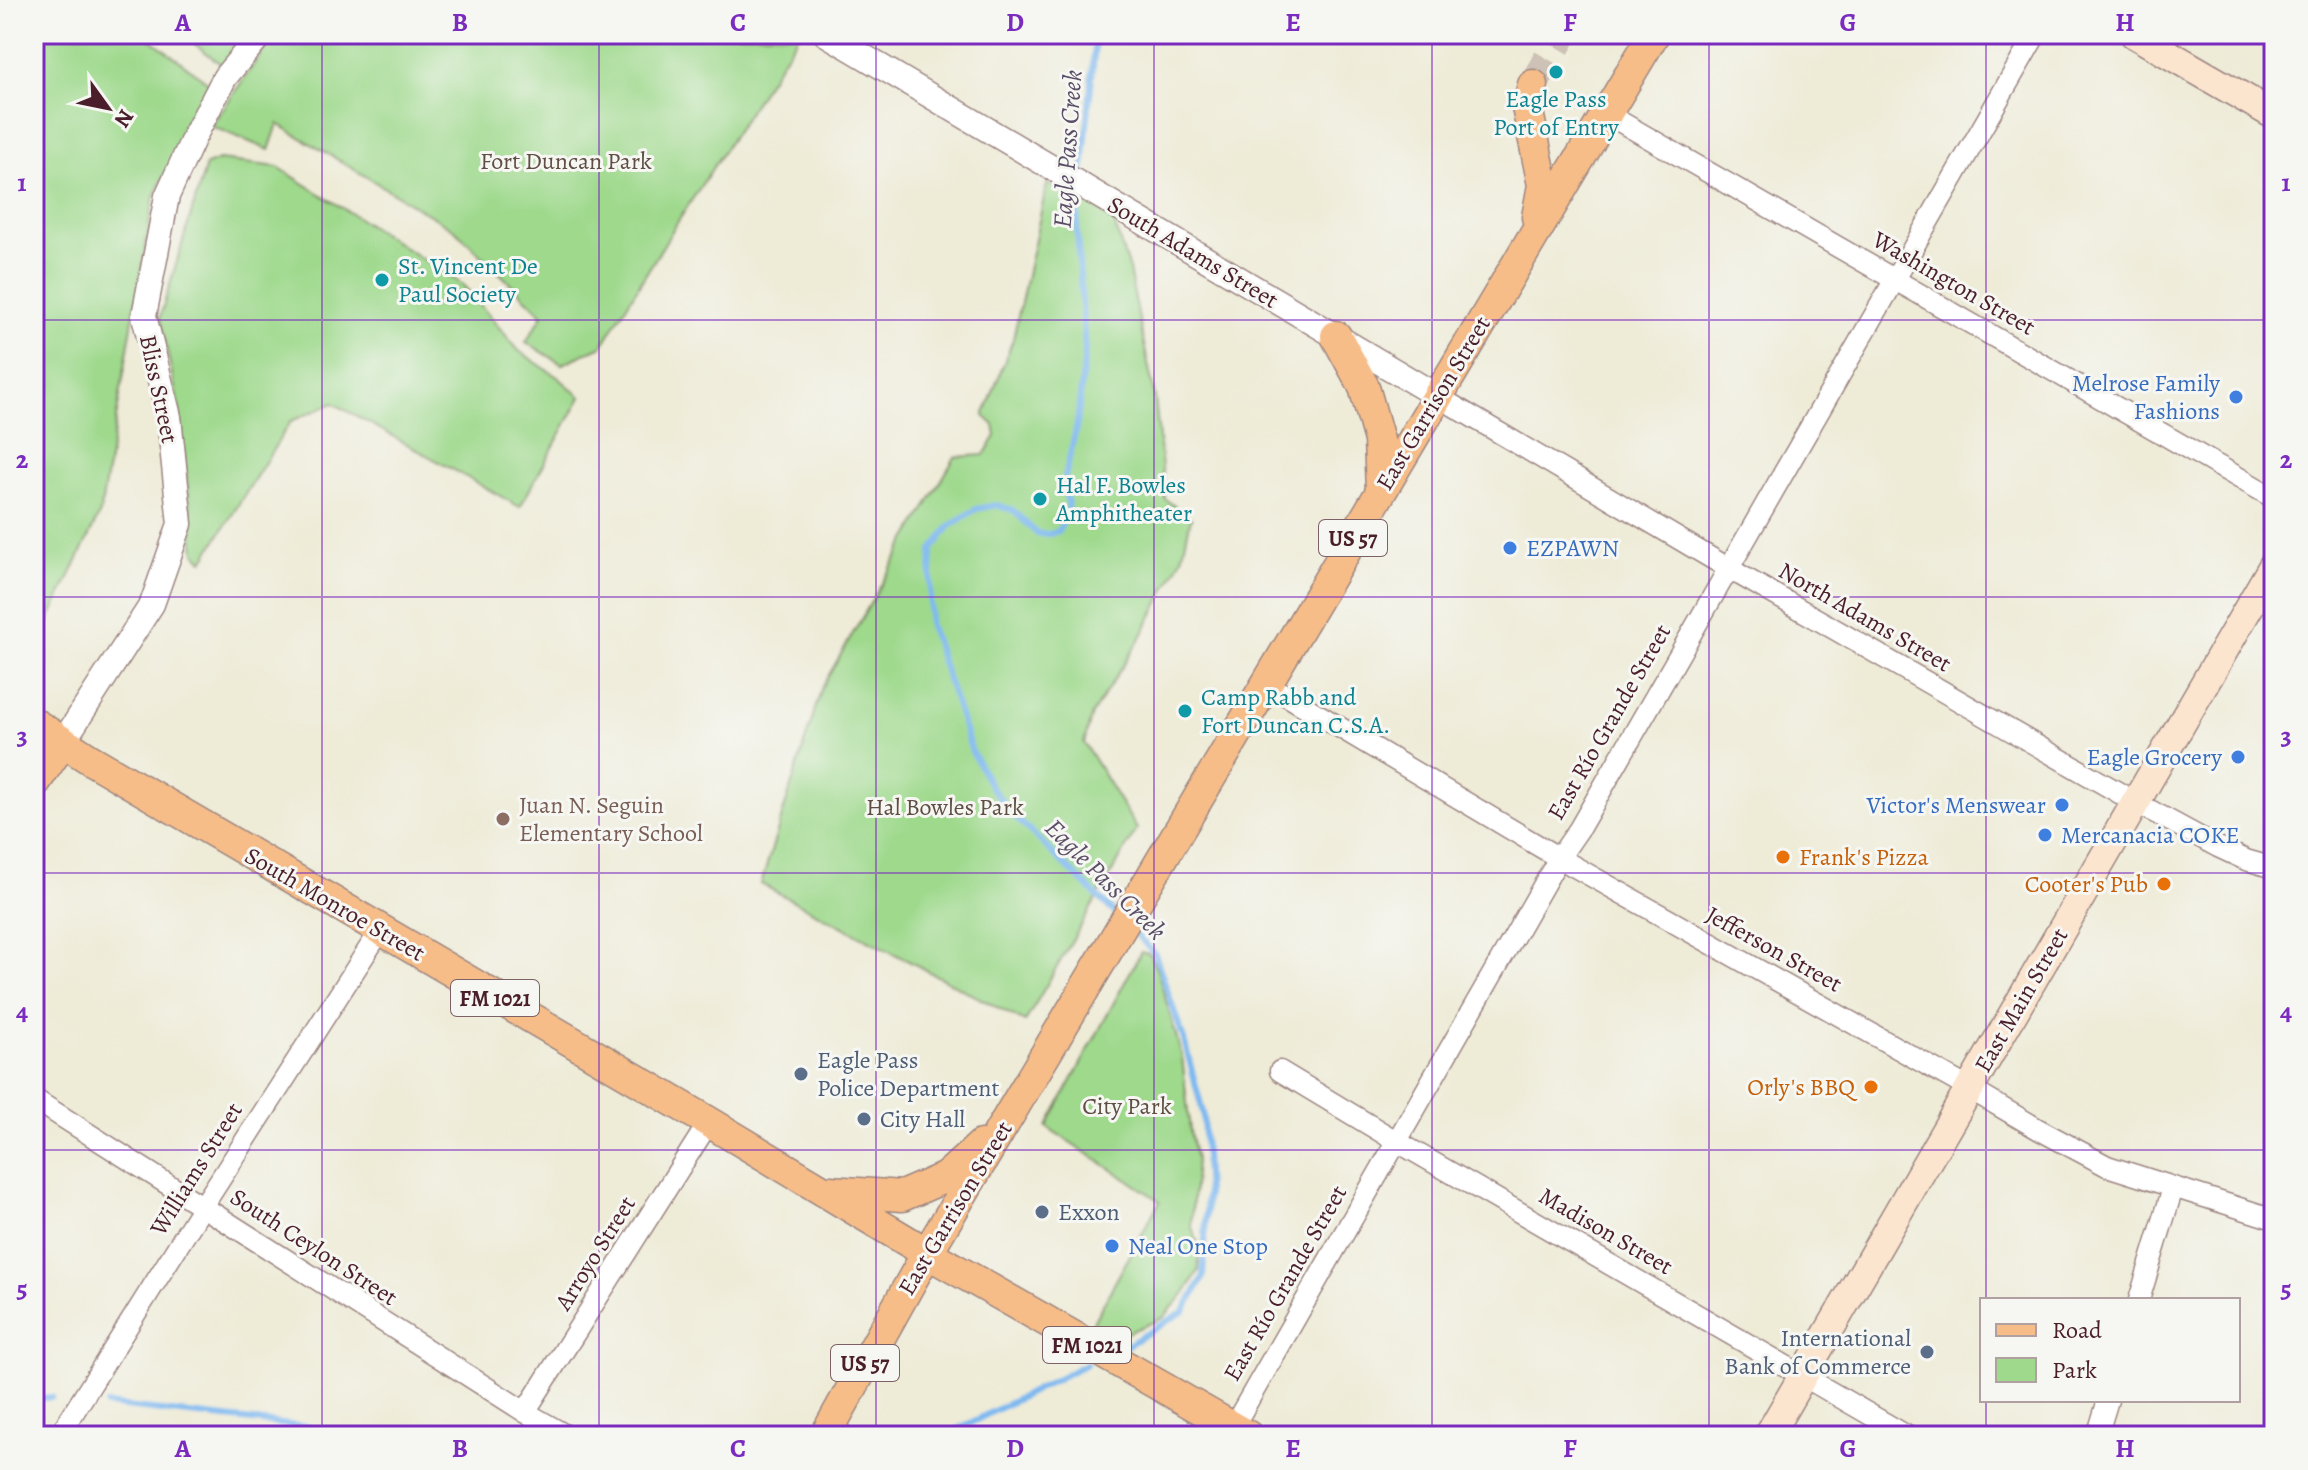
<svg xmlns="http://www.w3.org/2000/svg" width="2308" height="1470" font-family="Alegreya,serif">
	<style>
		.green { fill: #9ed98c; stroke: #747c5c; stroke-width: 2 }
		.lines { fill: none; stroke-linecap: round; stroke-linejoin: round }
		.stream { stroke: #7fb9f0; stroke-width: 6 }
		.primary-tunnel { stroke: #cdc2b5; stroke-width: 30; stroke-dasharray: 30 15; stroke-linecap: butt }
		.minor-casing { stroke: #9c8581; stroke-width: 23 }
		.tertiary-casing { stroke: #9c8581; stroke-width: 27 }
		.secondary-casing { stroke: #9c8581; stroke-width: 31 }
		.primary-casing { stroke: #9c8581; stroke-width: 33 }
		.minor { stroke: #fff; stroke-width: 20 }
		.tertiary { stroke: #fff; stroke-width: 24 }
		.secondary { stroke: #fce5cf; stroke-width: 28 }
		.primary { stroke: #f7bd88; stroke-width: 30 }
		.rail { stroke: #4a1f2b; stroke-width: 6 }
		.grid { fill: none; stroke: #7b2cbf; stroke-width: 2; stroke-opacity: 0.55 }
		.culture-dot { fill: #0f9aa8; stroke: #f6f6f2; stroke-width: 3 }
		.shop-dot { fill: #3f7fe0; stroke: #f6f6f2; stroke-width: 3 }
		.education-dot { fill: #8d6e63; stroke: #f6f6f2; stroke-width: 3 }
		.food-dot { fill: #e8710a; stroke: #f6f6f2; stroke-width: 3 }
		.service-dot { fill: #5c6f8a; stroke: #f6f6f2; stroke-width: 3 }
		.labels { text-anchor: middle; stroke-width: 6; stroke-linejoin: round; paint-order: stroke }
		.shield { fill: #f6f6f2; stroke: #7e6067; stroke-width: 2 }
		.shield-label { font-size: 22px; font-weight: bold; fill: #4a1f2b }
		.culture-label { font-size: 24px; fill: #0d838f; stroke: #f6f6f2; text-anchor: start }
		.park-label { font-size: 24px; fill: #5f4e43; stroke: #f6f6f2 }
		.street-label { font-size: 24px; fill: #4a1f2b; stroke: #f6f6f2 }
		.shop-label { font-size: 24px; fill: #366cbe; stroke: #f6f6f2; text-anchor: end }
		.education-label { font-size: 24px; fill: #785e54; stroke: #f6f6f2; text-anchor: start }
		.food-label { font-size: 24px; fill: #c56008; stroke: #f6f6f2; text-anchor: end }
		.service-label { font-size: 24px; fill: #4e5e75; stroke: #f6f6f2; text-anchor: start }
		.water-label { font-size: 26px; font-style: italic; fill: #5a4d66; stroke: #f6f6f2 }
		.neatline { fill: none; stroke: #7b2cbf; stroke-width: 3 }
		.grid-label { font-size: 26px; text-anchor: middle; font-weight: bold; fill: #7b2cbf }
	</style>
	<rect width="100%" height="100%" fill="#f6f6f2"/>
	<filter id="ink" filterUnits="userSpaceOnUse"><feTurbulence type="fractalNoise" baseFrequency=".0125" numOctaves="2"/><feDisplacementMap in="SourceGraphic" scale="16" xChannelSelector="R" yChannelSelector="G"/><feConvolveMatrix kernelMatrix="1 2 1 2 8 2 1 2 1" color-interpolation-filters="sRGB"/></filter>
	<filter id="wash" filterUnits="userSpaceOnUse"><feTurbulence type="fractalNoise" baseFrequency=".006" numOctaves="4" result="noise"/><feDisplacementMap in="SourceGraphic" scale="32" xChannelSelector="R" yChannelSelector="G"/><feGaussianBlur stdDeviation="1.8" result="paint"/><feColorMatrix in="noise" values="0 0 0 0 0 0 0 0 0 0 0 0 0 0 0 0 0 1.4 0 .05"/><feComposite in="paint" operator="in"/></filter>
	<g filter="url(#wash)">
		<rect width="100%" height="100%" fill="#eeebd7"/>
		<!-- green -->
		<g class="green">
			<polygon points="34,34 144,34 210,84 154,196 100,513 44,630 34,625"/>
			<polygon points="182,34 260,34 230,71"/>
			<polygon points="275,34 799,34 675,226 602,346 562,364 526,342 543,315 455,230 278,124 269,150 211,126"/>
			<polygon points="219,160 278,167 463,285 519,351 559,378 581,397 520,507 333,403 291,421 203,561 195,552 179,408 160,317 206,165"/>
			<polygon points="1047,184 1112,216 1129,270 1155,398 1165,499 1191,518 1182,558 1140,639 1092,714 1084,743 1137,829 1025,1022 761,884 822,687 955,457 984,455 996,436 994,425 984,416 1013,339"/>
			<polygon points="1141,952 1149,954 1157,970 1182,1056 1190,1131 1196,1160 1191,1225 1198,1243 1199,1270 1186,1292 1163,1318 1115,1338 1092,1324 1160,1201 1047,1127"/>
		</g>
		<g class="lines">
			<!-- stream -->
			<g class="stream">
				<polyline points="1082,178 1096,34"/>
				<polyline points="1079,193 1077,233 1085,350 1077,424 1063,486 1068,503 1068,514 1058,531 1050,534 1037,534 1013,510 996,505 976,509 950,526 932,550 929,623 972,752 991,787 1015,817 1118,916"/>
				<polyline points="1126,1346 1184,1311 1203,1278 1207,1194 1203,1113 1184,1040 1155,954 1131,929"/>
				<polyline points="34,1399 52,1397"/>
				<polyline points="107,1405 308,1427 328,1436"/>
				<polyline points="945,1436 1086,1364"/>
			</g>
		</g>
	</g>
	<g filter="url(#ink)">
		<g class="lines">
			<!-- primary-tunnel -->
			<polyline class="primary-tunnel" points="1533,85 1563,34"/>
			<defs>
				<g id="minor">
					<polyline points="1607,114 2274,498"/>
					<polyline points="1437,396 1728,568 2135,802 2218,847 2246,860 2274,868"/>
					<polyline points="1267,684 1559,858 1970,1089 2038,1129 2107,1166 2274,1219"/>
					<polyline points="1280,1071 1396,1141 1907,1436"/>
					<polyline points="34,1099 525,1412 567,1436"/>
					<polyline points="2139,1300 2173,1188"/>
					<polyline points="525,1412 709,1122"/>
					<polyline points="59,1436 203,1206 380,931"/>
					<polyline points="1228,1436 1559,858 1579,829 2036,34"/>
					<polyline points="2097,1436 2108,1400"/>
				</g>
				<g id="tertiary">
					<polyline points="826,34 1437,396"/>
					<polyline points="63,742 152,604 180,524 169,417 144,316 167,196 194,137 225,77 261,34"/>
				</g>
				<g id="secondary">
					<polyline points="2134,34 2274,115"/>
					<polyline points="1768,1436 2274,564"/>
				</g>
				<g id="primary">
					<polyline points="1533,85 1527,107 1543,185 1537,217"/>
					<polyline points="1336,336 1364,387 1379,440 1381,491"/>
					<polyline points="34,723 91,760 709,1122 927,1253 1248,1436"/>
					<polyline points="34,784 63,742"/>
					<polyline points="830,1191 902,1196 946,1177 981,1145"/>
					<polyline points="825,1436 927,1253 1654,34"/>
				</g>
			</defs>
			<!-- minor casing -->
			<use href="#minor" class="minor-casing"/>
			<!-- tertiary casing -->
			<use href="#tertiary" class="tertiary-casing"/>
			<!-- secondary casing -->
			<use href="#secondary" class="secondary-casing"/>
			<!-- primary casing -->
			<use href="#primary" class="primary-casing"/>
			<!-- minor -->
			<use href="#minor" class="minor"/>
			<!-- tertiary -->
			<use href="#tertiary" class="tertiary"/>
			<!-- secondary -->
			<use href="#secondary" class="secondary"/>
			<!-- primary -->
			<use href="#primary" class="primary"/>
			<!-- rail -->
			<polyline class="rail" points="34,1430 44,1436"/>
		</g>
	</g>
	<!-- grid -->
	<path class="grid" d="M322,34V1436M599,34V1436M876,34V1436M1154,34V1436M1432,34V1436M1709,34V1436M1986,34V1300M34,320H2274M34,597H2274M34,873H2274M34,1150H2274M1986,1400V1436"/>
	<!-- markers -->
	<g class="culture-dot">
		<circle cx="1556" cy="72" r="8"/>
		<circle cx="382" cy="280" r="8"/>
		<circle cx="1040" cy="499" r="8"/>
		<circle cx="1185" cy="711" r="8"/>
	</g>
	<g class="shop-dot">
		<circle cx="2236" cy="397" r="8"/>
		<circle cx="1510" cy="548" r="8"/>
		<circle cx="2238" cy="757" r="8"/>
		<circle cx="2062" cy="805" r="8"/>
		<circle cx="2045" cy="835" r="8"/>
		<circle cx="1112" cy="1246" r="8"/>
	</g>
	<circle class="education-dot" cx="503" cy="819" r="8"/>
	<g class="food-dot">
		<circle cx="1783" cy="857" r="8"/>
		<circle cx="2164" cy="884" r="8"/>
		<circle cx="1871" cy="1087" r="8"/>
	</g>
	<g class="service-dot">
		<circle cx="801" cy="1074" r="8"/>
		<circle cx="864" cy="1119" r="8"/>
		<circle cx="1042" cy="1212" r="8"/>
		<circle cx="1927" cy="1352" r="8"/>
	</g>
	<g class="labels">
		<!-- shield labels -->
		<g class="shield">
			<rect x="1319" y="520" width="68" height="36" rx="6"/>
			<rect x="451" y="980" width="88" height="36" rx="6"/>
			<rect x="1043" y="1327" width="88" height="36" rx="6"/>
			<rect x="831" y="1345" width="68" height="36" rx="6"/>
		</g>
		<g class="shield-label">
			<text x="1353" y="546">US 57</text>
			<text x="495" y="1006">FM 1021</text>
			<text x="1087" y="1353">FM 1021</text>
			<text x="865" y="1371">US 57</text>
		</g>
		<!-- culture labels -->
		<g class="culture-label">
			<text x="1556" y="107" text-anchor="middle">Eagle Pass<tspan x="1556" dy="28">Port of Entry</tspan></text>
			<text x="398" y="274">St. Vincent De<tspan x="398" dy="28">Paul Society</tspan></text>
			<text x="1056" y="493">Hal F. Bowles<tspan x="1056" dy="28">Amphitheater</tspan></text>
			<text x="1201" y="705">Camp Rabb and<tspan x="1201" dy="28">Fort Duncan C.S.A.</tspan></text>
		</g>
		<!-- park labels -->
		<g class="park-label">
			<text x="566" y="169">Fort Duncan Park</text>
			<text x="945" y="815">Hal Bowles Park</text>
			<text x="1127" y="1114">City Park</text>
		</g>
		<!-- street labels -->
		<g class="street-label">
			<text transform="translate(1193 252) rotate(31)" y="8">South Adams Street</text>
			<text transform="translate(1954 283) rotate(30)" y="8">Washington Street</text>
			<text transform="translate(159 389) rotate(78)" y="8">Bliss Street</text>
			<text transform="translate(1433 403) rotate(-59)" y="8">East Garrison Street</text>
			<text transform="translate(1865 617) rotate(30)" y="8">North Adams Street</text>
			<text transform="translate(1609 722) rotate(-60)" y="8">East Río Grande Street</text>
			<text transform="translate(335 904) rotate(30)" y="8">South Monroe Street</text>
			<text transform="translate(1774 949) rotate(29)" y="8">Jefferson Street</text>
			<text transform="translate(2021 1000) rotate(-60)" y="8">East Main Street</text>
			<text transform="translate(196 1169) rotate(-58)" y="8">Williams Street</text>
			<text transform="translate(955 1208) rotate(-59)" y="8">East Garrison Street</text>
			<text transform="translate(1606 1231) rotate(30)" y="8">Madison Street</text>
			<text transform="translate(314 1247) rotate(33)" y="8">South Ceylon Street</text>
			<text transform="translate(595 1253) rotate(-58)" y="8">Arroyo Street</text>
			<text transform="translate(1285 1283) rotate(-60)" y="8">East Río Grande Street</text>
		</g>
		<!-- shop labels -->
		<g class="shop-label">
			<text x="2220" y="391">Melrose Family<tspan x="2220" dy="28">Fashions</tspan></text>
			<text x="1526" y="556" text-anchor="start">EZPAWN</text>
			<text x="2222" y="765">Eagle Grocery</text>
			<text x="2046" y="813">Victor's Menswear</text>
			<text x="2061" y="843" text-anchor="start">Mercanacia COKE</text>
			<text x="1128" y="1254" text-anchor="start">Neal One Stop</text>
		</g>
		<!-- education labels -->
		<g class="education-label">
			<text x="519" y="813">Juan N. Seguin<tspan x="519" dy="28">Elementary School</tspan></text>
		</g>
		<!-- food labels -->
		<g class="food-label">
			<text x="1799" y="865" text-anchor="start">Frank's Pizza</text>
			<text x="2148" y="892">Cooter's Pub</text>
			<text x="1855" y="1095">Orly's BBQ</text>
		</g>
		<!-- service labels -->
		<g class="service-label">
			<text x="817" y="1068">Eagle Pass<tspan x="817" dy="28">Police Department</tspan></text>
			<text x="880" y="1127">City Hall</text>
			<text x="1058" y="1220">Exxon</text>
			<text x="1911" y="1346" text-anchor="end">International<tspan x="1911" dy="28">Bank of Commerce</tspan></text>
		</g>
		<!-- water labels -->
		<g class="water-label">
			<text transform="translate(1067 149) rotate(-86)" y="9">Eagle Pass Creek</text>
			<text transform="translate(1106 879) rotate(45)" y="9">Eagle Pass Creek</text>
		</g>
	</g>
	<!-- margin -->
	<rect width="2308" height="1470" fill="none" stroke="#f6f6f2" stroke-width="88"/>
	<!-- legend -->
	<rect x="1980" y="1298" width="260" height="104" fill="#f6f6f2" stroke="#b1a0a2" stroke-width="2"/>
	<rect x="1996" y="1324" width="40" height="12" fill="#f7bd88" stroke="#b1a0a2" stroke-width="2"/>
	<text x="2052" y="1338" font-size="24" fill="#4a1f2b">Road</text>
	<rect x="1996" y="1358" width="40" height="24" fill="#9ed98c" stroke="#b1a0a2" stroke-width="2"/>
	<text x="2052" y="1378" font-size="24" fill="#4a1f2b">Park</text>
	<!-- north arrow -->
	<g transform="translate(108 108) rotate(123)" stroke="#f6f6f2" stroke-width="6" paint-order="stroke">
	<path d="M0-6L14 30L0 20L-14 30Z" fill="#4a1f2b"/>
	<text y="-12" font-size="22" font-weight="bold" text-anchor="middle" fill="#4a1f2b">N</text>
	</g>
	<rect x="44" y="44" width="2220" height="1382" class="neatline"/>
	<g class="grid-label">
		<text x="183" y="31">A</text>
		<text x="460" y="31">B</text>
		<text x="738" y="31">C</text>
		<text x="1015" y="31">D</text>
		<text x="1293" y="31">E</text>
		<text x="1570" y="31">F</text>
		<text x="1848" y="31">G</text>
		<text x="2125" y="31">H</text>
		<text x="22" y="191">1</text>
		<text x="2286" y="191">1</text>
		<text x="22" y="468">2</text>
		<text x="2286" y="468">2</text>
		<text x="22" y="744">3</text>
		<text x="2286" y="744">3</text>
		<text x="22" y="1020">4</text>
		<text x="2286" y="1020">4</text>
		<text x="22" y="1297">5</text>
		<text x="2286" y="1297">5</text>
		<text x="183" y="1457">A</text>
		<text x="460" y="1457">B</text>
		<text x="738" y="1457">C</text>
		<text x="1015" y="1457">D</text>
		<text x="1293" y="1457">E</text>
		<text x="1570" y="1457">F</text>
		<text x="1848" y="1457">G</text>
		<text x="2125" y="1457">H</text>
	</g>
</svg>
